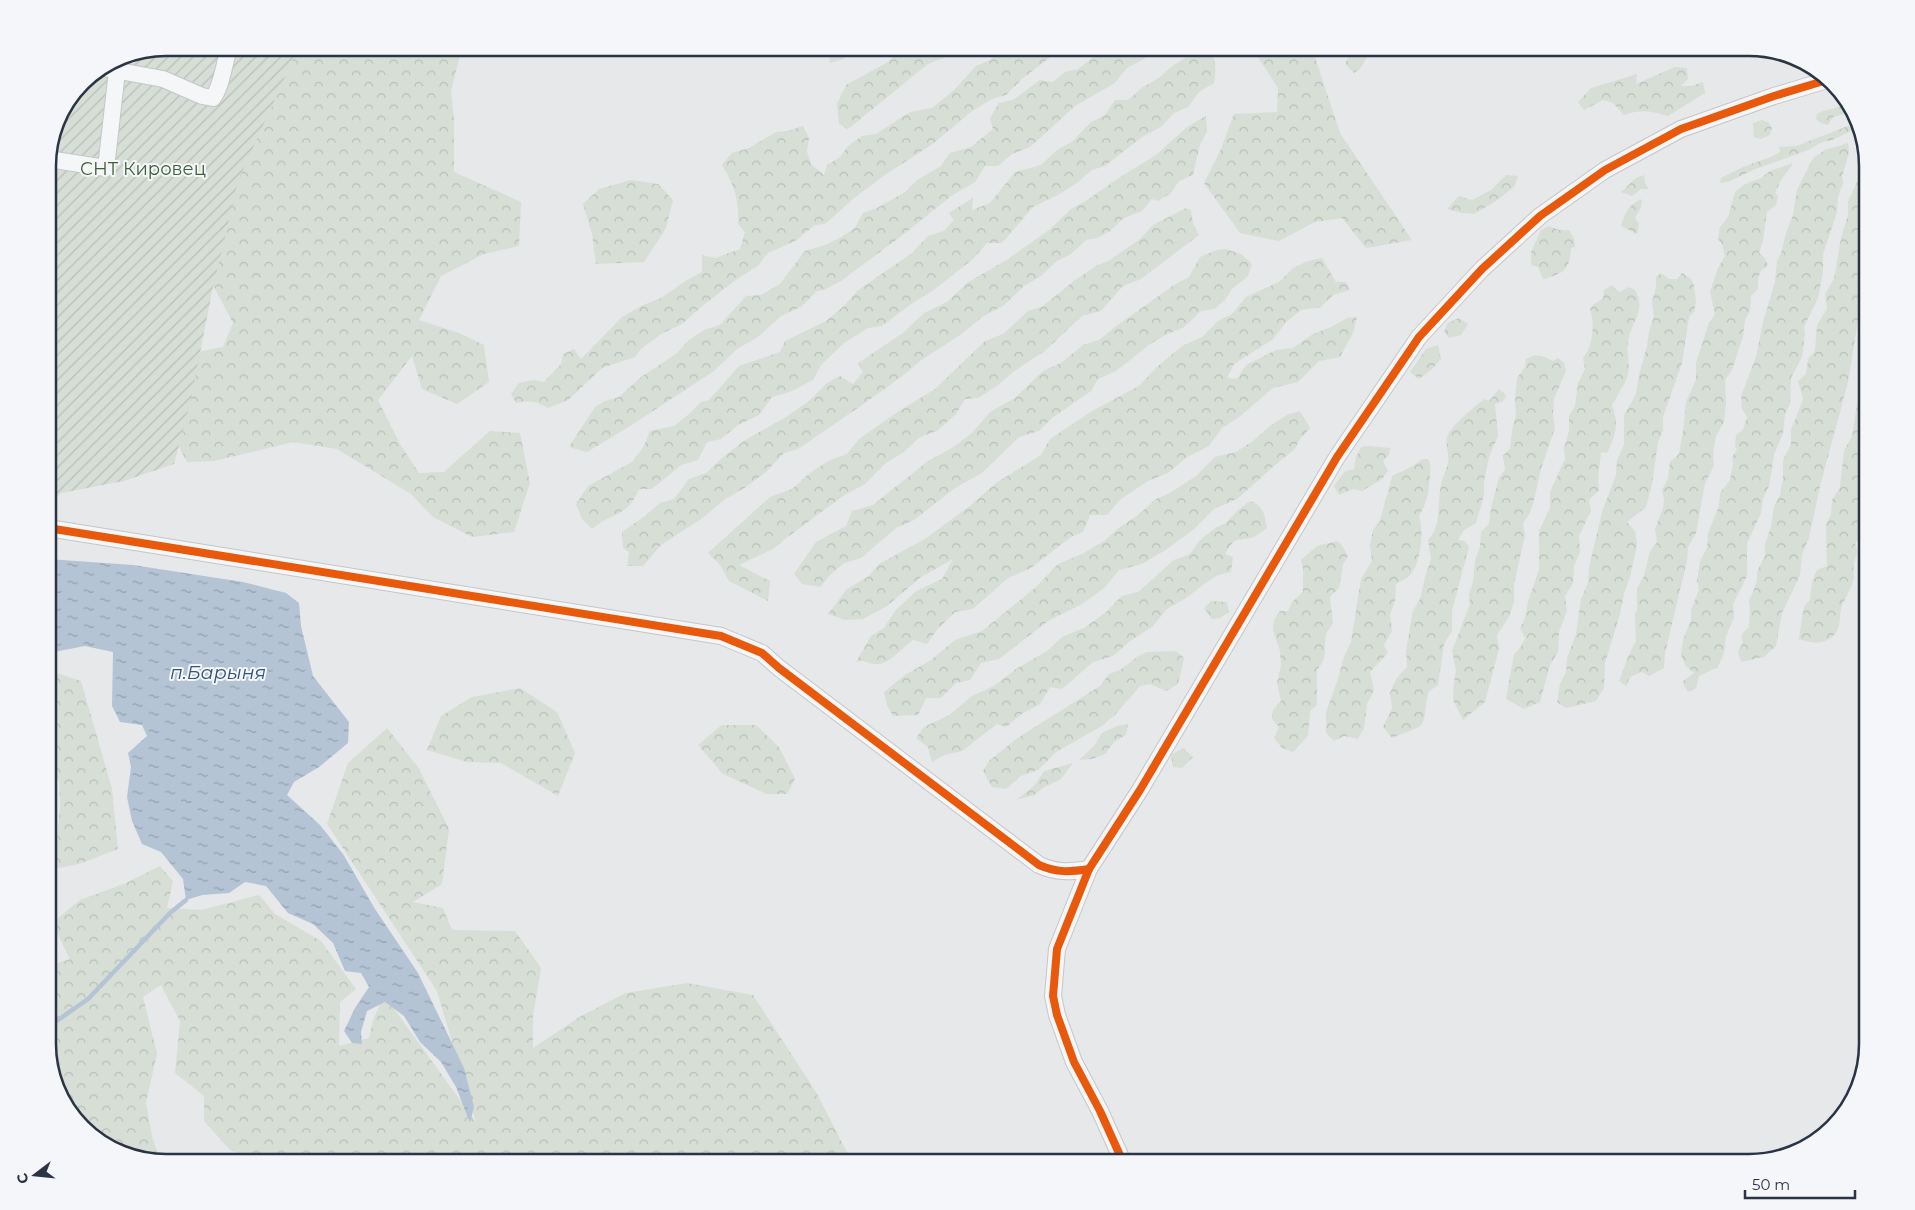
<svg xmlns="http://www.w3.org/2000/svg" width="1915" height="1210" font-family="Montserrat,sans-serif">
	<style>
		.forest { fill: url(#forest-crowns) }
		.garden { fill: url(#garden-furrows) }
		.water { fill: url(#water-ripples) }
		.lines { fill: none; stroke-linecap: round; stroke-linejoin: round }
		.stream { stroke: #b4c4d5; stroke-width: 4.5 }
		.minor-casing { stroke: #c4c6c8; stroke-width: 18 }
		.minor { stroke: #f5f6f7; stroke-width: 16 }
		.cycleway-casing { stroke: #f4f6f9; stroke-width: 11 }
		.cycleway { stroke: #e8590c; stroke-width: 8 }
		.labels { text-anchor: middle; stroke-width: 4; stroke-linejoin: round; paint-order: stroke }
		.park-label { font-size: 18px; fill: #3f6138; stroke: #f4f6f9 }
		.water-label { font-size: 19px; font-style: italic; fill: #34527a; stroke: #f4f6f9 }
		.rim { fill: none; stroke: #2b3445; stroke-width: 2.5 }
	</style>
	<defs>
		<pattern id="forest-crowns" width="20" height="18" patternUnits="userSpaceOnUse" patternTransform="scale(1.25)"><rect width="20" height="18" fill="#d6ded6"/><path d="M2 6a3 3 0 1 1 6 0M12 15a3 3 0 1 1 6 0" fill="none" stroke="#b8bfb9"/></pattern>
		<pattern id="garden-furrows" width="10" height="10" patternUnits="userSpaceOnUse" patternTransform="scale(1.25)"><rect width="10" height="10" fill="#d6ded6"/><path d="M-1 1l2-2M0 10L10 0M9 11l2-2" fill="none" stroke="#b8bfb9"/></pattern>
		<pattern id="water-ripples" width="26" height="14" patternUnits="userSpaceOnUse" patternTransform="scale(1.25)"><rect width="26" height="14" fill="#b4c4d5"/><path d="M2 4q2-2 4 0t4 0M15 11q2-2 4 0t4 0" fill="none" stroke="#93a0af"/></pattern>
	</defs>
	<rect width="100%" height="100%" fill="#e6e8ea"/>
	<!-- forest -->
	<g class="forest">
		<polygon points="282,48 462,48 451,91 454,119 454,172 521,202 519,246 484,254 441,276 419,320 459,333 484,345 489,382 457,404 422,389 412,356 378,400 400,444 419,473 444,472 490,431 520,433 530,483 514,532 472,537 433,517 411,494 337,449 293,442 214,461 187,462 163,417 186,354 223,347 233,323 203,266"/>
		<polygon points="828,48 859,48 843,59 830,63"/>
		<polygon points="904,48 960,48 949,56 928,64 848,129 839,124 837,104 846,85 888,62"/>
		<path d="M997,48H1062L1022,79L1006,95L992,99L972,111L934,143L882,177L853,199L825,224L815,225L795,241L768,253L758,266L737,279L701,307L682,324L661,334L641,349L635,357L602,368L568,400L548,408C537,401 529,400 516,403L511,394L519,383L534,380L544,382L561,364L563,354L574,349L581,359L622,317L641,306L661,298L684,282L702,272V255L715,258L740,249L745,232L738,224C739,199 735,187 722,165L732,153L749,148L776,132L788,131L803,126L809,138L807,152L811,164L824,175L827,165L839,158L848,146L862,136L876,134L910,112L932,108L954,90L976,66L992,59Z"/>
		<polygon points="1105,48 1163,48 1127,68 1115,83 1075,106 1030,147 1012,154 998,166 985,166 975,182 951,196 908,231 841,281 824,290 817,291 801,307 781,316 758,337 737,349 714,371 627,428 587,452 569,447 595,407 605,401 619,397 641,377 676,354 689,340 704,330 720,325 746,296 761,295 780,284 805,251 825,245 840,238 855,228 863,213 877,208 905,192 917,180 941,166 950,153 971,147 993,129 990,118 999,103 1013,100 1040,80 1053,82 1065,72 1078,69"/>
		<path d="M1201,48H1208C1217,56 1216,72 1214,83L1199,92L1188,107L1174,113L1161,127L1142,137L1105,166L1092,170L1078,182L1058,195L1033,207L1002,243H987L973,259L931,292L914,302L882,326L868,328L844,343L821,365L813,380L792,391L772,397L759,415L738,425L721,439L707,442L698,460L681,465L652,489H639C627,518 613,511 592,529L582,519L576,504L588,486L632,462L644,446L650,431L674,426L689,414L701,402L709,400L739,366L780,352L785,341L826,321L844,306L857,291L912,253L928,236L944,231L954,220L949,213L973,198L972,210L990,203L1015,172L1041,165L1057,150L1073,141L1090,123L1105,115L1115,100H1128L1143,87L1159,78L1171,67Z"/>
		<polygon points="1252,48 1312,48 1340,133 1412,240 1366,248 1342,218 1315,222 1279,241 1240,233 1204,183 1221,149 1234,114 1277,112 1278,88"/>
		<polygon points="1361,50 1367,57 1360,69 1354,73 1345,64 1350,55"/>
		<path d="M1675,67L1687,68L1688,79L1681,86H1692L1703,82L1705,93L1668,116C1650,111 1642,109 1624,115L1613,103L1603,100L1584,110L1578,102L1591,88L1637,74L1636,84Z"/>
		<path d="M1845,103L1849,105L1850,109L1845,114L1833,117L1828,125L1821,123L1816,119L1817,114C1826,108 1835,111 1845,103Z"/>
		<polygon points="1206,116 1207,132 1200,144 1193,175 1179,181 1171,193 1158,201 1152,199 1142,211 1124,218 1110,231 1097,238 1086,240 1071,254 1057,261 1041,276 1024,286 1003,306 982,317 960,335 920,361 905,374 865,403 798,449 784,453 766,472 743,489 725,499 704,517 661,545 643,566 627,566 629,552 623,548 622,532 645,516 660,503 674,499 689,479 706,473 722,458 745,440 786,417 809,401 827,383 840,376 853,384 863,372 858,363 903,333 924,313 947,302 967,283 1008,259 1049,230 1071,209 1086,201 1117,179 1156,155 1187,127"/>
		<polygon points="1762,120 1769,123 1772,128 1770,135 1761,139 1754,137 1753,123"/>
		<polygon points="1856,123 1858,128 1832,140 1822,142 1808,150 1753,170 1728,182 1720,183 1721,178 1743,167 1771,157 1780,152 1779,147 1796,146"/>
		<polygon points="1848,143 1849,152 1842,177 1843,183 1838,197 1837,212 1823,254 1823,272 1818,298 1804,327 1805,334 1802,357 1791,378 1790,404 1785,414 1783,433 1774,455 1769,486 1763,499 1761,513 1747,543 1747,576 1733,604 1734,618 1726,636 1724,653 1718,667 1699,676 1696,688 1688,692 1682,682 1694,673 1686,666 1681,655 1683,640 1691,620 1691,610 1699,590 1697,581 1700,561 1707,548 1708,533 1719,506 1720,493 1730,480 1733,464 1732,457 1737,450 1735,446 1736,435 1743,430 1747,417 1742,409 1741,396 1756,357 1763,322 1775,282 1777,261 1781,253 1786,233 1793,215 1797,190 1813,158 1825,150"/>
		<polygon points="1864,152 1867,166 1867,303 1858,320 1848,382 1820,486 1809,538 1802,554 1800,575 1782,613 1776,646 1764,657 1741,662 1738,652 1743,642 1741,635 1749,627 1750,610 1749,600 1753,592 1757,580 1757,572 1765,555 1765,544 1771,527 1774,506 1780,495 1783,479 1783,460 1791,445 1791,430 1801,405 1803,398 1798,381 1806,374 1808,359 1815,351 1817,325 1827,309 1825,294 1834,279 1841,238 1848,215 1848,202 1861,173 1861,160"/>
		<path d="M1793,163C1790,169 1787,172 1783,177C1779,181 1779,187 1775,192L1778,196L1776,205L1767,212L1763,241L1759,253L1765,258L1768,266L1761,270L1758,279V289L1751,296L1750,311L1745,320L1743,336L1732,370L1725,380L1726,403L1724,422L1716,436L1713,452L1714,466L1705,483L1696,533L1688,547L1687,561L1665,653L1664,668L1649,676L1642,672L1630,677L1626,686L1619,681L1628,657L1636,641L1635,615L1637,610V588L1644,576L1650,551L1657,542L1655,529L1663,508L1664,500L1662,490L1668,478L1670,462L1679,454L1683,431L1686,402L1696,380V363L1703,341L1708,325L1715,314L1710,292L1718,268L1725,256L1722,244L1718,239L1720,227L1728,217L1735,192L1745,184L1761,178L1770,171Z"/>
		<polygon points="1506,175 1518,176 1515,186 1493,203 1474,214 1462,213 1447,209 1459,196 1472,200 1491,190"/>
		<polygon points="1644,175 1645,183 1649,189 1641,189 1632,196 1621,192 1636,178"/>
		<polygon points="631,180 658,184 673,200 666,228 644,262 596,264 592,234 583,204 599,189"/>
		<path d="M1642,199L1641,207L1635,218L1639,224L1637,234L1621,226C1626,212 1628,205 1642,199Z"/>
		<polygon points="1186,208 1191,210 1193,223 1199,235 1141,279 1123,286 1101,311 1082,316 1046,350 1013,372 997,386 978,398 965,399 956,414 937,431 920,437 904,452 886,463 865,484 843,496 785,539 773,549 739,565 770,581 768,601 729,581 720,565 708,553 770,497 792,489 811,472 830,460 847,454 859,439 899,411 935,389 985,341 1003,334 1028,311 1043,306 1074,281 1096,266 1110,260 1140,239 1153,225"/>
		<path d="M1549,226L1559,230H1569L1574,239L1575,247L1571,248C1570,270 1563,274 1543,279L1538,267L1531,265V252L1541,230Z"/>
		<polygon points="1226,249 1241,254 1252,264 1248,276 1232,289 1225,300 1214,309 1201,311 1183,328 1165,335 1149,345 1116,371 1098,379 1091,391 1052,418 1039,431 1019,437 982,473 955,488 914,520 896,528 861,558 844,563 831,574 820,587 802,584 794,574 816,542 846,526 852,511 873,505 928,461 952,448 972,433 990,412 1015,398 1043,371 1061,363 1083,345 1099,340 1115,327 1174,285 1189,277 1200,257 1217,250"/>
		<path d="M1322,258L1336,282H1346L1350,290L1333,295L1321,307L1301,310L1286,322L1272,340L1234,364L1227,378L1237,379L1246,365L1276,350L1293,348L1313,334L1331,327L1347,318L1357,317L1353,333L1340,357L1319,361L1298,382L1273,388L1238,418L1222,428L1209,446L1187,457L1168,473L1148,481L1121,499L1107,515H1090L1083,532L1071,537L1031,568L1008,578L973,609L955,612L936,631L927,644L913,640C902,648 887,667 874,664C865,663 866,659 856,662L871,636L884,628L895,611L916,591L942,579L953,559L921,577L887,606L863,619L845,620L828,614L847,589L869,576L879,564L925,539L971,505L996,483L1041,455L1050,439L1092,411L1139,386L1157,367L1182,346L1202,337L1218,321L1232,314L1246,297L1279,282L1293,268L1308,261Z"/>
		<polygon points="1661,273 1669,279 1677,279 1682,273 1691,279 1694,285 1696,302 1694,312 1689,317 1682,363 1663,417 1663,431 1658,442 1652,484 1646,507 1627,522 1635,531 1637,545 1630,577 1624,594 1620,614 1605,663 1604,688 1596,701 1566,708 1557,702 1560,684 1566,672 1567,658 1576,634 1581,599 1588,583 1589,567 1602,512 1616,475 1617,460 1624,445 1624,415 1636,394 1639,375 1647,346 1649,332 1654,316 1652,302 1656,287 1656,277"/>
		<path d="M1612,285L1619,292L1629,287L1635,290C1647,312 1631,320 1628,342C1626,353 1631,366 1627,377C1625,384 1616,397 1612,405C1619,425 1616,434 1607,453L1601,452C1600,465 1597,476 1599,490L1589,500L1591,510L1579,536L1580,552L1574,566L1573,583L1565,596L1567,611L1559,632L1558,652L1550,665L1540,702L1524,709L1506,699L1514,654L1520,648L1525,638L1520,628L1524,621L1529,598L1539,570V531L1550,508V492L1565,459L1564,448L1569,431V416L1575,406L1578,383L1585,369L1583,358C1593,346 1595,324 1590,309L1594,304L1603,299L1604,290Z"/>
		<polygon points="1459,318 1468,324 1461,335 1449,338 1444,332 1448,323"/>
		<polygon points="1438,345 1441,359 1431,370 1419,379 1410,372 1426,349"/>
		<polygon points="1535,355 1545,357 1553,361 1558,358 1564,363 1566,371 1554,399 1553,414 1555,428 1541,469 1534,500 1530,513 1523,523 1525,535 1514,584 1514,602 1509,617 1497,635 1499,649 1485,702 1463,720 1453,700 1454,683 1456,670 1452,651 1470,604 1469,594 1473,582 1475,560 1480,547 1481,532 1489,524 1491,508 1499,478 1505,469 1503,456 1510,448 1513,425 1516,416 1515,400 1517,378 1525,367 1526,359"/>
		<path d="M1867,366V520L1861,537L1855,543C1859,555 1855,555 1854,565C1853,569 1854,573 1854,577C1852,587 1847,596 1842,605C1838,616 1843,628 1832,637C1822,645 1810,643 1799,639L1804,606L1810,600L1812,581L1817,570L1827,566L1826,524L1831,515L1832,500L1840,487L1844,451L1852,436L1861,380Z"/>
		<path d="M1499,389L1504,393L1506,397L1502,402L1495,404L1498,436L1489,457L1484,481V495L1476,523L1464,530L1458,540L1464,541L1469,546L1452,611V631L1444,644L1438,685L1428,692C1422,731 1429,723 1392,738L1383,727L1392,708L1390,693L1396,679L1407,667L1406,650L1413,611L1420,599L1425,577L1431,559L1428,540C1442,526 1437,503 1441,485C1442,477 1447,470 1448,462C1450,454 1444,443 1448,435C1454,423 1473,408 1484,399L1489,401Z"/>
		<polygon points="1300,411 1310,428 1300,439 1295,449 1275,465 1237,499 1214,509 1194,529 1167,549 1142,564 1119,570 1104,588 1082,604 1048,621 999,659 981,663 970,680 956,683 941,698 926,698 918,715 893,716 887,705 884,692 905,675 931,660 955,640 982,631 1035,588 1058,564 1084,553 1104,541 1120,527 1138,515 1156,499 1170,493 1196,476 1215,457 1236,452 1253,441 1271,425 1289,414"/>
		<polygon points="1368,446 1390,448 1389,455 1383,461 1388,471 1382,479 1362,491 1353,489 1339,495 1334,486 1345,471 1354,469 1356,457 1361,447"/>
		<path d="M1422,459H1428C1432,465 1430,468 1430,474C1428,494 1429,499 1419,516C1424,531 1421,563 1410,575C1407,579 1400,581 1396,584L1395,601L1390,615L1392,631L1384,645L1388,653L1370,672L1374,690L1367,704L1364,728L1358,739L1344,736L1334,741L1326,733V712L1339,676L1343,659L1351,642L1361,579L1372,561L1370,545L1373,530L1380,521L1392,476L1413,466Z"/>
		<path d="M1250,501C1263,505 1265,515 1267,528C1262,531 1256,537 1250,538C1233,541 1235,538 1225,554L1233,557L1231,572L1218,575L1204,584L1186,598L1167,609L1152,627L1130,641L1113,656L1093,662L1062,689L1050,687L1040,704L1023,713L1006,727L997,724L962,751L944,755L932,762L928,747L916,738L924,727L949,715L972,696L994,686L1016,669L1047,651L1062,637L1084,628L1105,613L1122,596L1138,592L1174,560L1190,554L1200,540L1215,528L1226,523L1237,511Z"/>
		<path d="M1337,541L1341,544L1348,556L1343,564L1339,588L1330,597L1333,624C1331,627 1327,631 1326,634C1323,650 1329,656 1317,670V705L1310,711L1308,736L1293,752L1282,748L1274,738L1279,727L1272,719L1273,710L1281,701L1277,683L1281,665L1280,651L1273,630L1274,620L1280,611H1288L1292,602L1303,592V568L1301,560L1317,546Z"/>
		<polygon points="1211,601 1227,602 1229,612 1220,618 1212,619 1204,608"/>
		<polygon points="1176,651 1184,658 1178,684 1166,691 1150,684 1140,686 1114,716 1100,727 1056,752 1038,770 1021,776 1006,789 992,787 983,771 989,761 1016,739 1100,686 1109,674 1120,670 1138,656 1147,652"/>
		<polygon points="48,670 81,681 112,789 118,849 79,864 49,870 57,843 60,806 59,781 48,768"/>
		<polygon points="520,688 557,712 575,753 558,796 501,763 467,762 427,750 441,716 472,697"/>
		<polygon points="1128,724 1126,735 1114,742 1105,754 1092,759 1079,760 1094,746 1102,733 1117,726"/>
		<polygon points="722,725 756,725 779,747 795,779 787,794 767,794 723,774 698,745"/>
		<polygon points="387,728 418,767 449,829 442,884 413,902 443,908 452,930 515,931 541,968 533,1016 533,1048 581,1016 626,993 687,983 753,995 816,1092 852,1162 265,1162 230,1150 204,1121 204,1096 175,1073 180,1021 161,985 143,997 157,1053 146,1103 152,1136 160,1161 100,1143 63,1103 48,1051 48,966 70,959 52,923 80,900 126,883 160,866 173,881 167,908 202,910 259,895 275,914 321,941 356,989 340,1002 339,1046 369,1038 373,1020 384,995 476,1122 437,991 327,824 348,763"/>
		<polygon points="1183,748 1193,757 1182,768 1173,767 1171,755"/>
		<polygon points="1073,763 1060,780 1046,786 1034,795 1016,800 1034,786 1044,771"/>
	</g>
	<!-- garden -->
	<polygon class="garden" points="166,48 298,48 238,181 212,292 191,399 174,464 124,481 61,493 48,507 48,159 57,120 82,82 121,56"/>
	<!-- water -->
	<polygon class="water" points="48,559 133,565 243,582 286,593 299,603 301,626 313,676 349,722 348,743 319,767 294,782 287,795 320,825 343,854 375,909 418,973 464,1068 474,1107 470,1123 456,1087 441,1062 420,1042 404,1016 385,1002 367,1011 361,1032 362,1044 352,1043 344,1031 355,1008 369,987 361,973 345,971 333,943 313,924 288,913 266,886 245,882 229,893 202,895 186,900 183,879 161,852 142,844 132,821 127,797 131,767 128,753 147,736 142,725 120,722 112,706 113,652 85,646 48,653"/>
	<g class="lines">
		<!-- stream -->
		<polyline class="stream" points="48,1027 88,999 170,913 186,900"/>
		<defs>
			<g id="minor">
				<path d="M103,68L163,79L202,96L213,98C222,85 224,64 229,48"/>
				<polyline points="48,159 106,168 117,71 121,56"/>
				<path d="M48,528L721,636L762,653L779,668L1039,865C1057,873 1070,872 1089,869"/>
				<polyline points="1123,1162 1100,1111 1074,1062 1057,1015 1053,996 1057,949 1089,869 1140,790 1337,457 1419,337 1482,269 1540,216 1605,170 1681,129 1774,96 1827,80"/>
			</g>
		</defs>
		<!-- minor casing -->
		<use href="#minor" class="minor-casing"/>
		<!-- minor -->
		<use href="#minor" class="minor"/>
		<defs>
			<g id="cycleway">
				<path d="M48,528L721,636L762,653L779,668L1039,865C1057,873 1070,872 1089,869"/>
				<polyline points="1123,1162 1100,1111 1074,1062 1057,1015 1053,996 1057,949 1089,869 1140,790 1337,457 1419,337 1482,269 1540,216 1605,170 1681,129 1774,96 1827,80"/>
			</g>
		</defs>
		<!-- cycleway casing -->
		<use href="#cycleway" class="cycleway-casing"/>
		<!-- cycleway -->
		<use href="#cycleway" class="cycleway"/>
	</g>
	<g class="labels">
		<!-- park labels -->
		<g class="park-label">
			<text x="143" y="175">СНТ Кировец</text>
		</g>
		<!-- water labels -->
		<g class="water-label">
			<text x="218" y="679">п.Барыня</text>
		</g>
	</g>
	<!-- crop -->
	<path d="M0 0H1915V1210H0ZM166 56H1749A110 110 0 0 1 1859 166V1044A110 110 0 0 1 1749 1154H166A110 110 0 0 1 56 1044V166A110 110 0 0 1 166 56Z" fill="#f4f6f9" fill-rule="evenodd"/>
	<path class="rim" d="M166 56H1749A110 110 0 0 1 1859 166V1044A110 110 0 0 1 1749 1154H166A110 110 0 0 1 56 1044V166A110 110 0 0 1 166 56Z"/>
	<!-- north arrow -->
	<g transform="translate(35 1175) rotate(254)" stroke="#f4f6f9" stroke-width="4" paint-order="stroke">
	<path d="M0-4L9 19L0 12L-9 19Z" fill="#2b3445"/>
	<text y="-8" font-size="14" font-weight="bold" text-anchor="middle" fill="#2b3445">С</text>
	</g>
	<!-- scale -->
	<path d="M1745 1190v8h110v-8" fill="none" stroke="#2b3445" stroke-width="2.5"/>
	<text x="1752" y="1190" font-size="15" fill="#2b3445" stroke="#f4f6f9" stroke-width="4" paint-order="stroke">50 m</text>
</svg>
